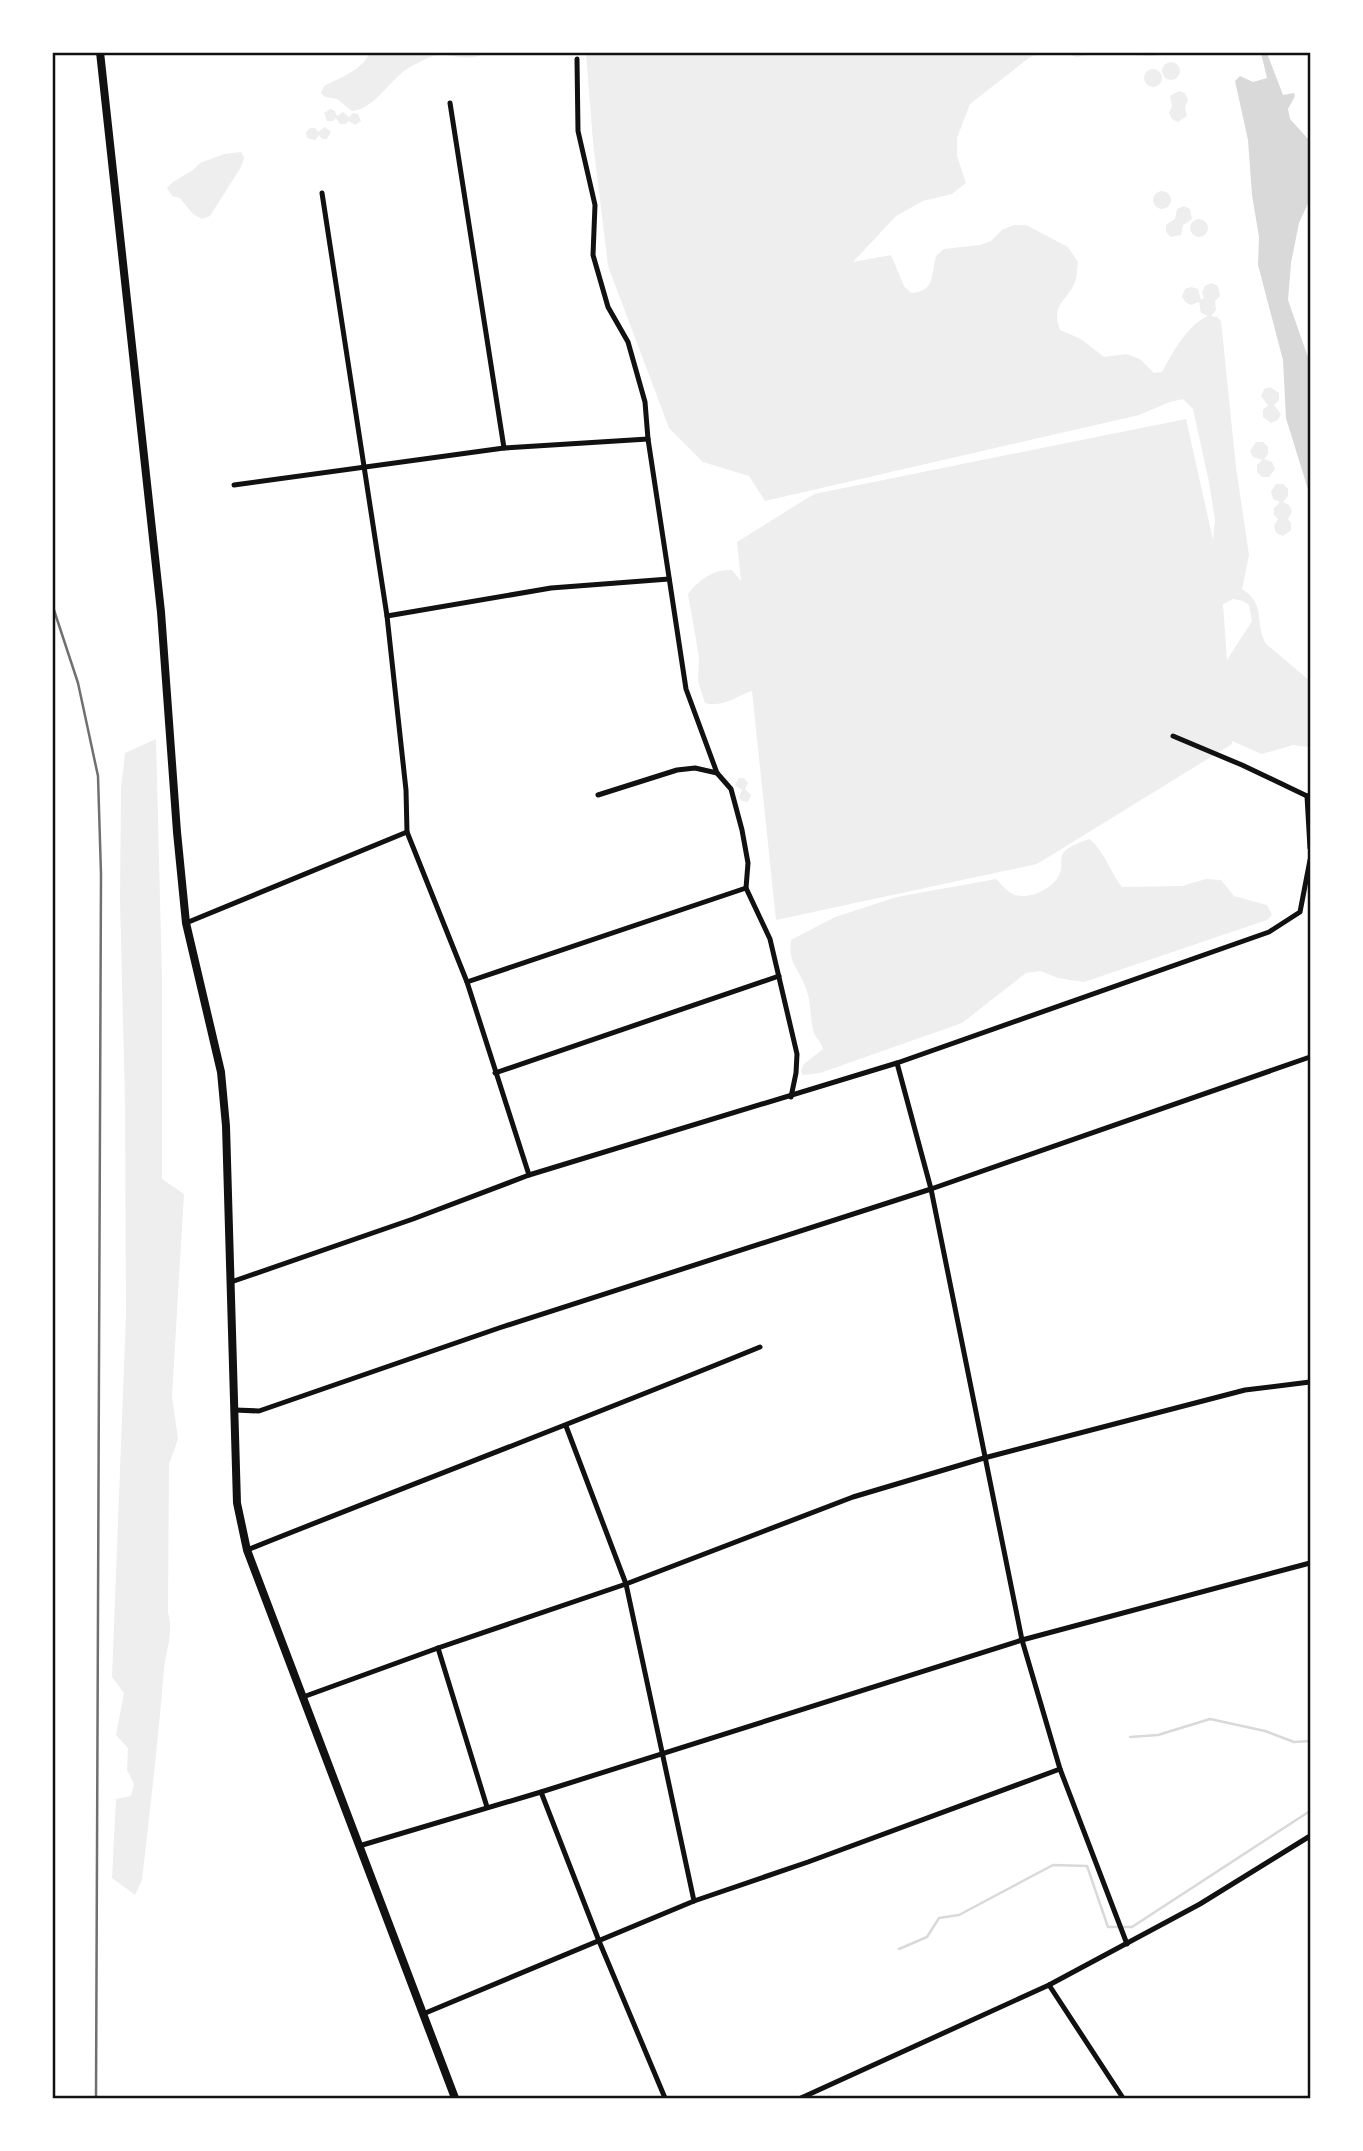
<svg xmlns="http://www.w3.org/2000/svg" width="1363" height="2151" font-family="'DM Sans',sans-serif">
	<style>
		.green { fill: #eee; fill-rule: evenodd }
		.water { fill: #d9d9d9 }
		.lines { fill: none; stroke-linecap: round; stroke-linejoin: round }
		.stream { stroke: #d9d9d9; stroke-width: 2.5 }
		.minor { stroke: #111; stroke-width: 5 }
		.secondary { stroke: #111; stroke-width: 8 }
		.rail { stroke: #707070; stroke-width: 2.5 }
		.neatline { fill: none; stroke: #111; stroke-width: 2.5 }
	</style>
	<rect width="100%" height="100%" fill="#fff"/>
	<!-- green -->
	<g class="green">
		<path d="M369,53V52L486,53C471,61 459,56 443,55C433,54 421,61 412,66C390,77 376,109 352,111L337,99L325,97L321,93L324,86C338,79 364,69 369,53Z"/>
		<path d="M586,53H1043L1030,57L970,104L957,138V156L966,183L952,194L923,201L896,216L853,262L891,255L904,286L911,293C935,292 931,275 936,256L944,249L980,245L991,241L1002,230L1014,225H1026L1068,247L1078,262C1077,267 1077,274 1076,279C1069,301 1050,303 1060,330L1081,339L1104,357L1126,354L1140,359L1154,373L1162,372C1173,352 1187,325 1208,316L1201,313L1199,302L1191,305L1185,302L1182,296L1185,289L1191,287L1198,289L1201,300L1204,298L1202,292L1205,286L1211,283L1218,286L1220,296L1215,301L1216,310L1211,316L1217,317L1221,321L1236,467L1249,555L1242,589C1267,605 1254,623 1266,644L1310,681V747L1293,745L1262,754L1232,741V744L1037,864L776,920L752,691C737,696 722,708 705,703L698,681L699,657L688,594C699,579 714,569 732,570L741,581L737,542L814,494L1186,419L1213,540L1215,520L1209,482L1193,409L1183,399L1170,402L1139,415L765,501L749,476L703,462L669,428L608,266L593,142ZM1233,599L1243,601L1249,605L1252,621L1227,660L1223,604Z"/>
		<polygon points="1065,53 1171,53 1164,55 1149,56 1100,53 1077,57"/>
		<circle cx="1171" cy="71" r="9"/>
		<circle cx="1153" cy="78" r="9"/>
		<polygon points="1179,91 1185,93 1188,100 1185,107 1187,116 1178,122 1172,119 1169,113 1172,106 1170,96"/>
		<polygon points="330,109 335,111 337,116 343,112 349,117 353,113 358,114 361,121 355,125 349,121 345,124 340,124 336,118 333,121 327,121 324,113"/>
		<polygon points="325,127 331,132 327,139 322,139 319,135 315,140 307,138 306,132 310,128 315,128 318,132"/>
		<polygon points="241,152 244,158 241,167 210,216 202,219 193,214 180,198 172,196 167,188 173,182 193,170 200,163 224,154"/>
		<circle cx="1162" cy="200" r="9"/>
		<polygon points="1184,206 1190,209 1192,219 1183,225 1181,235 1171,237 1166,232 1166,225 1175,219 1177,209"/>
		<circle cx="1199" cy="228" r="9"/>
		<polygon points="1270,387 1279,393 1279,400 1274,405 1281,414 1278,420 1271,423 1263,417 1263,410 1268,405 1261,396 1264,389"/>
		<polygon points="1256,442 1263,442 1268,447 1268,454 1264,459 1272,462 1275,469 1269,477 1262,477 1257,472 1257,465 1262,460 1253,457 1250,451"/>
		<polygon points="1276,484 1283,484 1288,489 1288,496 1283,502 1289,505 1292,511 1288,519 1291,523 1291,530 1283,536 1276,533 1274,526 1278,519 1274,515 1274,508 1280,502 1273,499 1271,492"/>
		<path d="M156,739L162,978V1179L184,1194L172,1396L178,1439L169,1464L168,1613C174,1632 166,1650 164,1670C158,1741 150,1810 142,1880L135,1895L112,1878L116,1799L131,1796L134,1784L127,1770L128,1748L116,1735L124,1693L112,1677L126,1315L125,1103L120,899L121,788L125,753Z"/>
		<polygon points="739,778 744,778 748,783 745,789 751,795 748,802 742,801 739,797 742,790 735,785"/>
		<path d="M1089,839C1104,850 1110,872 1122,887L1182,886L1206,879L1221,880L1234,896L1267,905L1272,915L1267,920L1084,982L1058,978L1040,971L1026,973L962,1023L820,1073L803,1075L801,1071L804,1064L823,1049C821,1041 815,1038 813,1030C810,1015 811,1000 805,986C798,967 788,964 791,940L835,917L897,897L996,879C1001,884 1006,891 1013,894C1028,901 1054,889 1060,873C1063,866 1059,858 1064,852C1069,846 1081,842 1089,839Z"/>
	</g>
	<!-- water -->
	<polygon class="water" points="1261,53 1267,53 1283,95 1294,93 1295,96 1288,109 1290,119 1310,141 1310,199 1299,223 1291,263 1288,300 1310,363 1310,496 1286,418 1283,360 1258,265 1259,237 1252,195 1248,140 1235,81 1240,76 1253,82 1267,78"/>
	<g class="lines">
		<!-- stream -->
		<g class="stream">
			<polyline points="1130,1737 1158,1735 1210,1719 1265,1731 1294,1742 1310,1741"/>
			<polyline points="899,1949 927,1937 939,1918 959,1915 1053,1865 1087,1866 1108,1927 1132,1927 1310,1811"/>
		</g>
		<!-- minor -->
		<g class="minor">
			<polyline points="577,59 578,131 595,205 593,255 608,307 628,342 645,402 648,439 686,689 717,773 731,789 742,830 748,863 746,888 770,939 797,1054 796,1073 791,1097"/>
			<polyline points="450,103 504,448"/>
			<polyline points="322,193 387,616 406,790 407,832 467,982 529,1175"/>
			<polyline points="234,485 504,448 648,439"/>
			<polyline points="387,616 551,588 669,579"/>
			<polyline points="1173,736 1242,765 1307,796 1310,795"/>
			<polyline points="598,795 677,770 695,768 717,773"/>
			<polyline points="1307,796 1310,848"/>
			<polyline points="186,923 407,832"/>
			<polyline points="467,982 746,888"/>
			<polyline points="897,1063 931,1189 1022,1640 1060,1769 1127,1944"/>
			<polyline points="495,1073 779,976"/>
			<polyline points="231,1282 413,1219 529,1175 897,1063 1269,932 1300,912 1310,860"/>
			<polyline points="235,1410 259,1411 499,1328 931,1189 1310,1057"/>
			<polyline points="566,1426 626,1584 694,1901"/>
			<path d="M247,1550C417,1482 589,1417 760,1347"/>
			<polyline points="438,1648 487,1807"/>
			<polyline points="303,1697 438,1648 626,1584 853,1497 984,1458 1245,1390 1310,1382"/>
			<polyline points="541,1792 599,1941 665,2098"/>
			<polyline points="359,1846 541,1792 1022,1640 1310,1563"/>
			<polyline points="1049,1985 1123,2098"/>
			<polyline points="423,2014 694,1901 808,1862 1060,1769"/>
			<polyline points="801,2098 1049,1985 1200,1904 1310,1836"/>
		</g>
		<!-- secondary -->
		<polyline class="secondary" points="100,52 161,612 177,832 186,923 221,1072 226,1126 237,1503 247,1550 455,2098"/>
		<!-- rail -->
		<polyline class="rail" points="52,604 78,683 98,776 101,874 96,2098"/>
	</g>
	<!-- border -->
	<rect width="1363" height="2151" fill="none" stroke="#ffffff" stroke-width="108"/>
	<rect x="54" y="54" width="1255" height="2043" class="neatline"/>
</svg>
